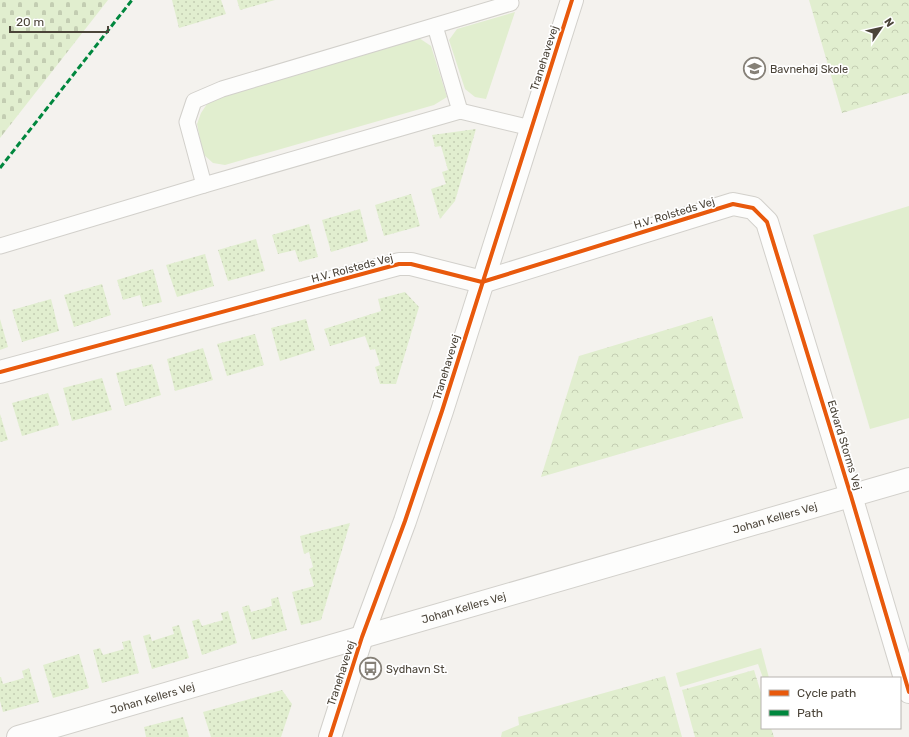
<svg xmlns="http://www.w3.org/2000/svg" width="909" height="737" font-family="Rubik,sans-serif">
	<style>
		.grass { fill: #e1eecf }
		.cemetery { fill: url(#cemetery-stones) }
		.park { fill: url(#park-crowns) }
		.garden { fill: url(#garden-dots) }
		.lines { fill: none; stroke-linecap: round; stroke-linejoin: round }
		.lane-casing { stroke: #d2d0cb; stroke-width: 17 }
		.street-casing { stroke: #d2d0cb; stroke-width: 24 }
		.lane { stroke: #fdfdfc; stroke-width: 15 }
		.street { stroke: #fdfdfc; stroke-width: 22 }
		.quiet { stroke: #00873e; stroke-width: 3; stroke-dasharray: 6 3; stroke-linecap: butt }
		.cycleway-casing { stroke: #fff; stroke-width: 6 }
		.cycleway { stroke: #e8590c; stroke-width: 4 }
		.labels { text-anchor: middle; stroke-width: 3.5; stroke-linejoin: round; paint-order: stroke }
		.street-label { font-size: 11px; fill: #4b4439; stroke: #fff }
		.poi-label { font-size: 11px; fill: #4b4439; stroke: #fff; text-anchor: start }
	</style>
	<defs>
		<pattern id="cemetery-stones" width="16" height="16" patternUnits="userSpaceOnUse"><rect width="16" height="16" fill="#e1eecf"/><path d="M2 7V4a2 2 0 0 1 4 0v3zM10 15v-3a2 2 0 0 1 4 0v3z" fill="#c3cdb2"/></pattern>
		<pattern id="park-crowns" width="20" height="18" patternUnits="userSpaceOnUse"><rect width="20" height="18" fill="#e1eecf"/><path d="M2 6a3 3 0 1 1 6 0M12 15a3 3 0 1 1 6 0" fill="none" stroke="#c3cdb2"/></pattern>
		<pattern id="garden-dots" width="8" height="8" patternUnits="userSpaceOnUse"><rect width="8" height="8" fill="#e1eecf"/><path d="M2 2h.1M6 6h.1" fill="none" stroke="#c3cdb2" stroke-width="1.8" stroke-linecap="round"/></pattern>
	</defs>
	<rect width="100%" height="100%" fill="#f4f2ee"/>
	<!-- grass -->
	<g class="grass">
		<polygon points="515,12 486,99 475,97 465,89 449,40 457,29"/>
		<polygon points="419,38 431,46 447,97 434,105 225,165 213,163 203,154 197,124 201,113 209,101 227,92 403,40"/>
		<polygon points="909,206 909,418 870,429 813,235"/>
		<polygon points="761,648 769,678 763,678 758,664 680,687 676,673"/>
	</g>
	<!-- cemetery -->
	<polygon class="cemetery" points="0,0 108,0 0,138"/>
	<!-- park -->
	<g class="park">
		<polygon points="809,0 909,0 909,93 842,113"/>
		<polygon points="712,316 743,418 541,477 579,356"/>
		<polygon points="754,670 762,696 762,728 771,728 774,737 695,737 682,690"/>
		<polygon points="665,676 682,737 501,737 502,732 519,725 518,717"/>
	</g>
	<!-- garden -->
	<g class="garden">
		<polygon points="172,0 221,0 226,14 179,28"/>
		<polygon points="237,0 275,0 240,10"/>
		<polygon points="476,129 455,201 440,219 431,189 446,184 442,172 448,170 441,146 435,147 432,135"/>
		<polygon points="411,194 420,226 384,236 375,205"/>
		<polygon points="360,209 368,241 331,252 322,220"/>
		<polygon points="309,224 318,257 299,262 295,250 278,254 272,235"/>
		<polygon points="256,239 265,271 228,281 218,250"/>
		<polygon points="205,254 214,286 177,297 166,265"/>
		<polygon points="153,269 162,302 143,307 140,295 123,300 117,280"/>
		<polygon points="102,284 111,315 74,327 64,295"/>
		<polygon points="405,292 419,307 396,384 380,384 375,367 380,365 375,349 370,350 365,336 330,346 324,329 381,311 378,299"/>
		<polygon points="51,299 59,331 22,342 12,310"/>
		<polygon points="0,319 8,347 0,350"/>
		<polygon points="306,319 315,350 280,361 271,328"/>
		<polygon points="255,334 264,365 227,376 217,344"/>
		<polygon points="203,348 213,380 175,391 167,359"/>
		<polygon points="152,364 161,395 125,406 116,373"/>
		<polygon points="102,378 112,410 72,421 63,388"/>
		<polygon points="48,393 59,425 22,436 12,403"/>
		<polygon points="0,414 8,440 0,442"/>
		<polygon points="350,523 321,620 301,625 292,592 314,586 309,569 313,567 309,552 304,554 300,536"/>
		<polygon points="278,597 287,630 252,640 242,607 249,605 251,612 272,606 271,599"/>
		<polygon points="228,611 237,643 202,655 192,621 199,619 202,626 223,620 221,613"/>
		<polygon points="179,625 189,658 152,669 143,636 150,634 152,641 174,634 172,627"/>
		<polygon points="130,640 139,673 102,683 93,650 100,648 103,655 124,649 122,642"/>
		<polygon points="79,654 89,688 53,698 43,665"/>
		<polygon points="29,668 39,702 3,712 0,701 0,677 1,677 3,684 24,678 22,671"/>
		<polygon points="282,690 292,704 281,737 211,737 203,712"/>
		<polygon points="183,717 189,737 146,737 144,727"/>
	</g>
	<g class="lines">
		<defs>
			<g id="lane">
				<polyline points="435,26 460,111"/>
				<polyline points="204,185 187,122 194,101 222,89 511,3"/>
				<polyline points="0,246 204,185 460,111 531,128"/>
			</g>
			<g id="street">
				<polyline points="0,372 399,264 411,264 482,282 733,204 753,208 767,222 851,496 909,692"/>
				<path id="s1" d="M18,737L362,637L909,479"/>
				<polyline points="330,737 362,637 405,521 442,411 572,0"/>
			</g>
		</defs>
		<!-- lane casing -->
		<use href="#lane" class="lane-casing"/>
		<!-- street casing -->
		<use href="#street" class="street-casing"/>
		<!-- lane -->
		<use href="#lane" class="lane"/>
		<!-- street -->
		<use href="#street" class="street"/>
		<!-- quiet -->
		<polyline class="quiet" points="0,168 132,0"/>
		<defs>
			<g id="cycleway">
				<polyline points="0,372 399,264 411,264 482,282 733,204 753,208 767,222 851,496 909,692"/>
				<polyline points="330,737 362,637 405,521 442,411 572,0"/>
			</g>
		</defs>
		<!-- cycleway casing -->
		<use href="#cycleway" class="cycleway-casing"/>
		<!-- cycleway -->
		<use href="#cycleway" class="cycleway"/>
	</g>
	<!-- icons -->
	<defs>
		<symbol id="school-ring" viewBox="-11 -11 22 22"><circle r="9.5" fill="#fff" stroke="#868178" stroke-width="1.5"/><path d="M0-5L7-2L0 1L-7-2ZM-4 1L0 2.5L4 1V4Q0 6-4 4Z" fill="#868178"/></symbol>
		<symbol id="bus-ring" viewBox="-11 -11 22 22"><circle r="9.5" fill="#fff" stroke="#868178" stroke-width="1.5"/><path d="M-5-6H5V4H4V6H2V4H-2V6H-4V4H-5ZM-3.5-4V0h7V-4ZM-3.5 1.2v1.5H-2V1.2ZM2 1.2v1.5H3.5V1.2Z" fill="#868178"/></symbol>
	</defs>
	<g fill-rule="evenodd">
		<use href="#school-ring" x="742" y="56" width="25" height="25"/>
		<use href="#bus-ring" x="358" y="656" width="25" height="25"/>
	</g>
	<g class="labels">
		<!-- street labels -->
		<g class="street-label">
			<text transform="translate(544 58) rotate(-72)" y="4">Tranehavevej</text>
			<text transform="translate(674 213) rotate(-17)" y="4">H.V. Rolsteds Vej</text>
			<text transform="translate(352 268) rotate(-15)" y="4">H.V. Rolsteds Vej</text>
			<text transform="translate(446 367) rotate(-73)" y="4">Tranehavevej</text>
			<text transform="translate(845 445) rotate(73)" y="4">Edvard Storms Vej</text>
			<text dy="4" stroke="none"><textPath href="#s1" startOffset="788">Johan Kellers Vej</textPath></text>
			<text dy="4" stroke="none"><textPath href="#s1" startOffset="464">Johan Kellers Vej</textPath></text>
			<text transform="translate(341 673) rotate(-72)" y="4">Tranehavevej</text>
			<text dy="4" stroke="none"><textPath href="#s1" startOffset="140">Johan Kellers Vej</textPath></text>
		</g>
		<!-- poi labels -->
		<g class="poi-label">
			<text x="770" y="73">Bavnehøj Skole</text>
			<text x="386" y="673">Sydhavn St.</text>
		</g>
	</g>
	<!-- legend -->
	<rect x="761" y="677" width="140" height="52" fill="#ffffff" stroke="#b7b4b0"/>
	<rect x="769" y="690" width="20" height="6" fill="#e8590c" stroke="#b7b4b0"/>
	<text x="797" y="697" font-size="12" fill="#4b4439">Cycle path</text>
	<rect x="769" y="710" width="20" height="6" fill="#00873e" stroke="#b7b4b0"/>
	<text x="797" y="717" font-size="12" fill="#4b4439">Path</text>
	<!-- north arrow -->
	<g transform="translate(881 28) rotate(56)" stroke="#ffffff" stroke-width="3" paint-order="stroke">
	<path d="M0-3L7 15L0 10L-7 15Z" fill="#4b4439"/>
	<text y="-6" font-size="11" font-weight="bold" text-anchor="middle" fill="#4b4439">N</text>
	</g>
	<!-- scale -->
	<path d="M10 26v6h98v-6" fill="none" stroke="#4b4439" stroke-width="2"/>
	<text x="16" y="26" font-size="12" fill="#4b4439" stroke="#ffffff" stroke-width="3" paint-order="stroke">20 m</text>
</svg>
